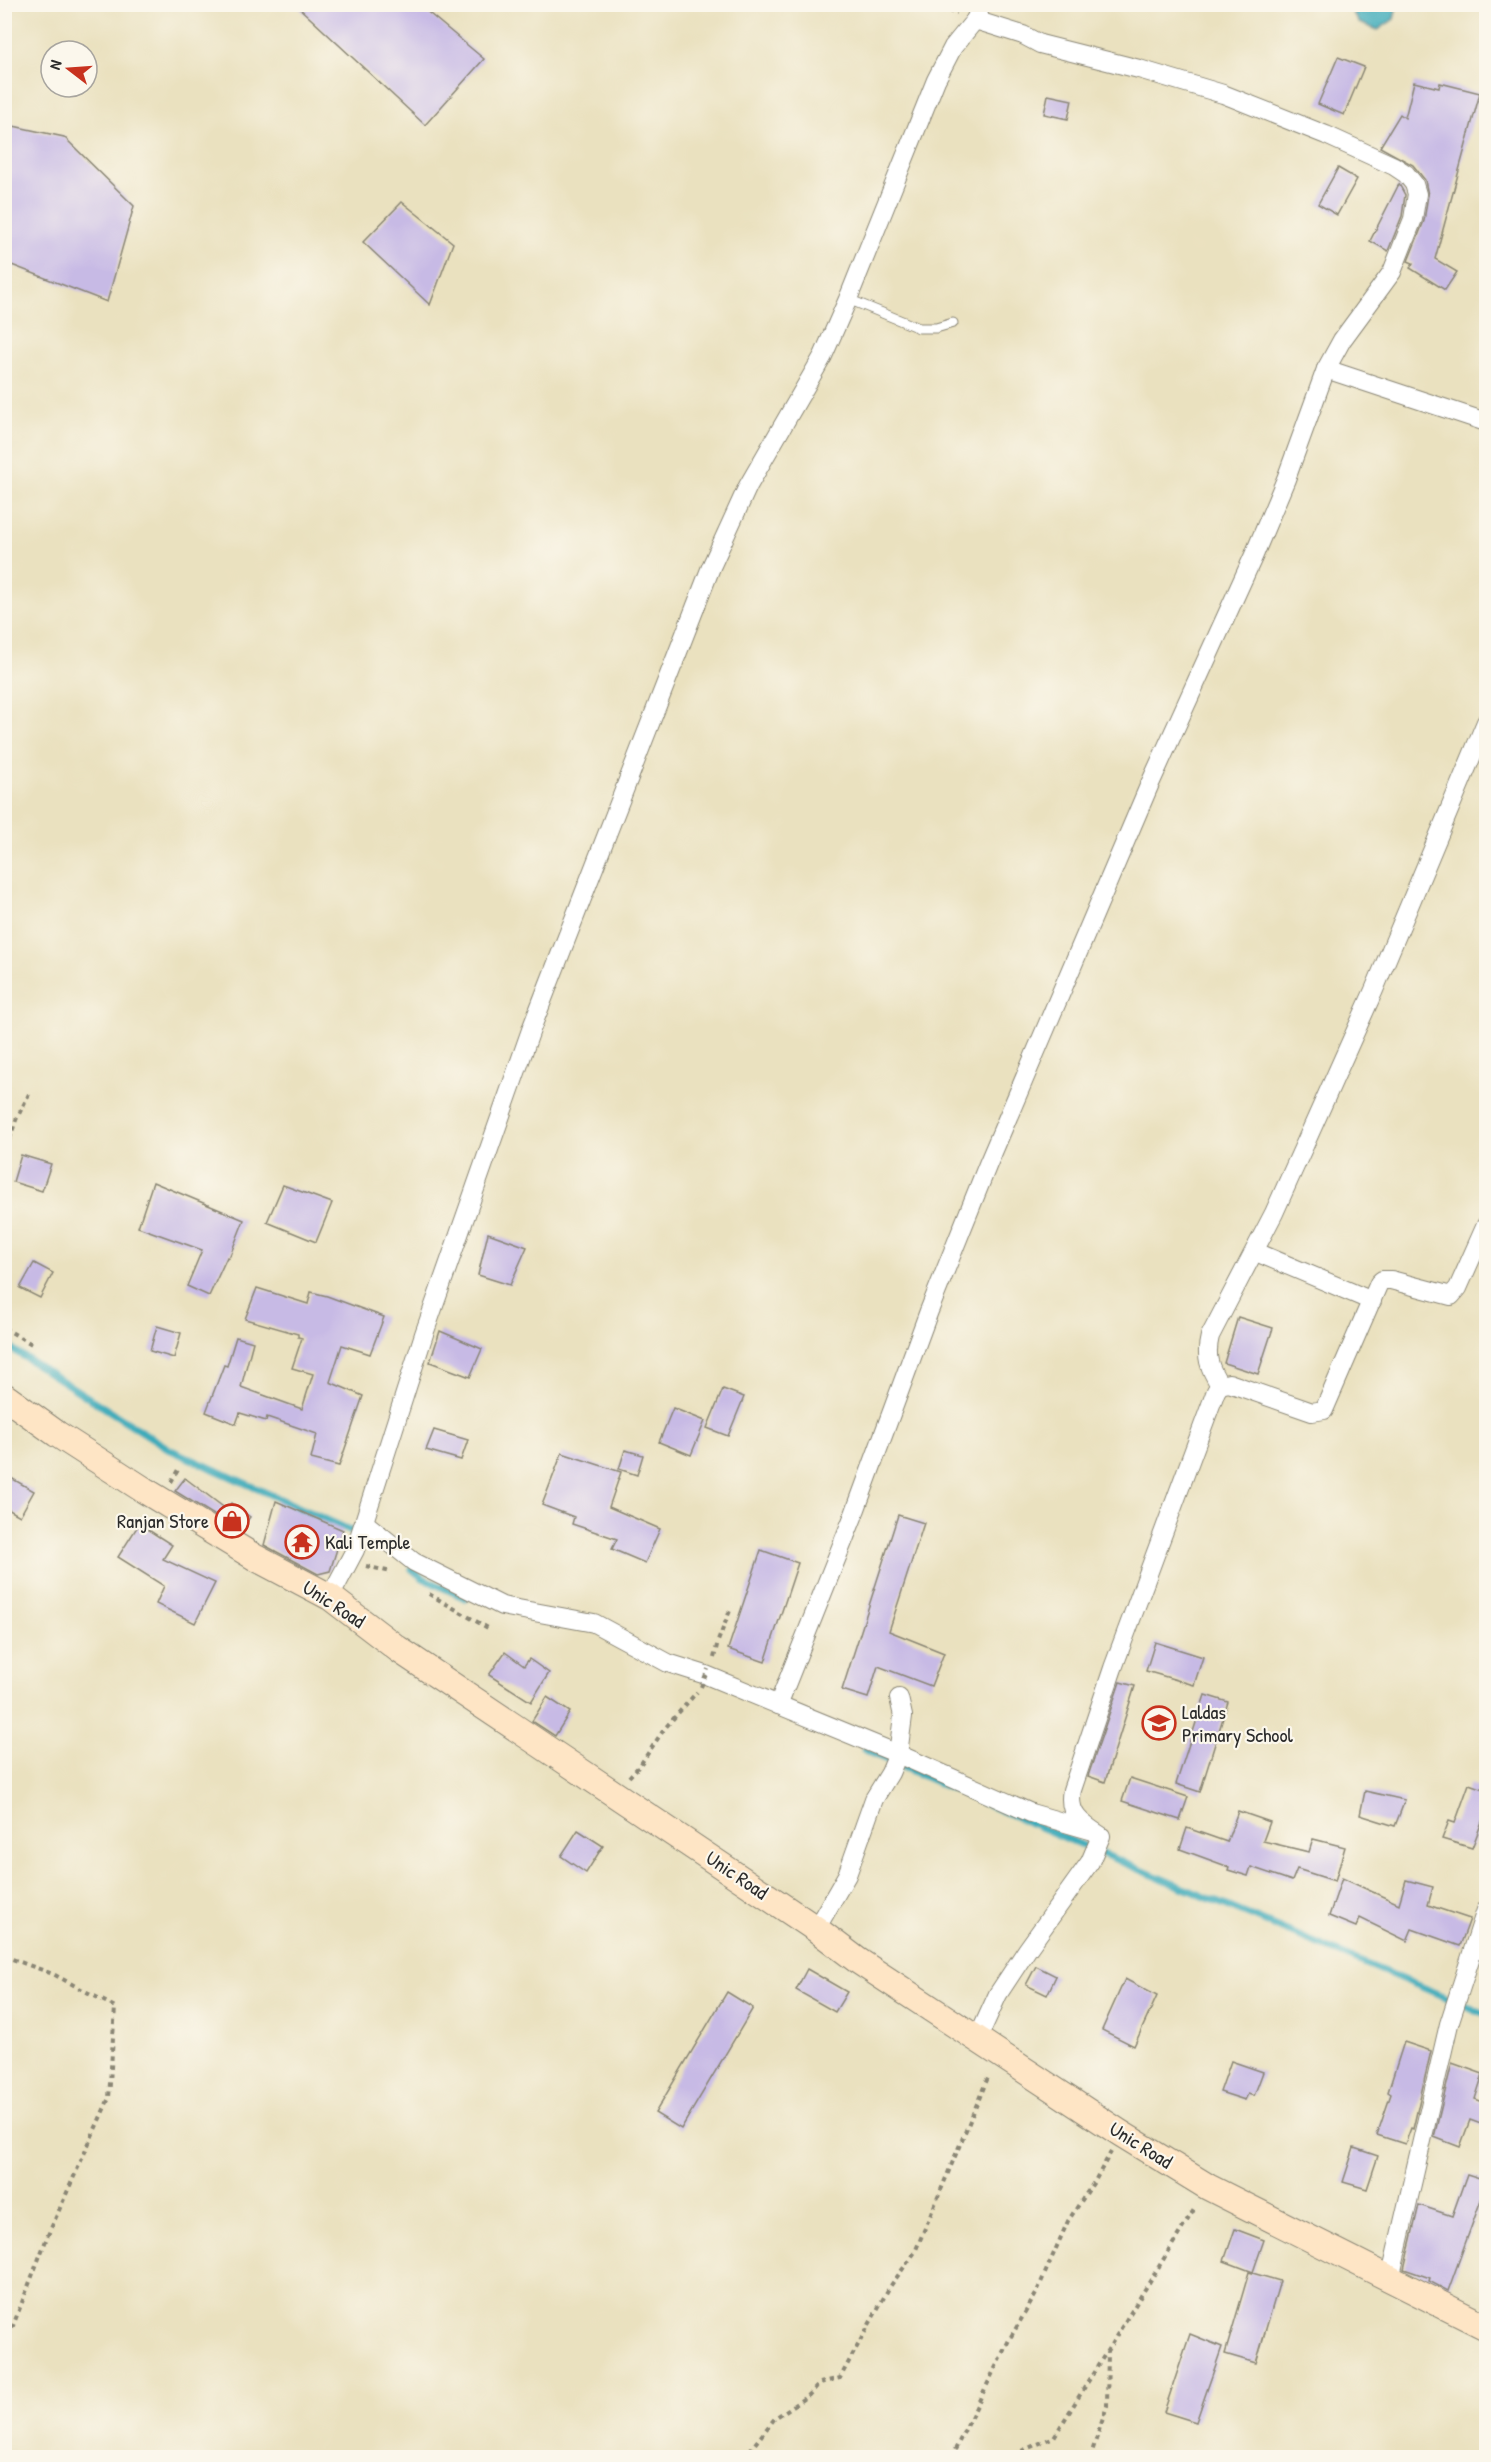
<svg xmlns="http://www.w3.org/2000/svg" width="1491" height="2462" font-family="'Patrick Hand',sans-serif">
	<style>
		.water { fill: #3cabba; stroke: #346b72; stroke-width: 1.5 }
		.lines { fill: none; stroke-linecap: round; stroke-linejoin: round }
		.stream { stroke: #3cabba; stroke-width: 7 }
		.building { fill: #c7bae5 }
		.service-casing { stroke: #8a8675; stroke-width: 11 }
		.minor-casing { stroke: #8a8675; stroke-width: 20 }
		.secondary-casing { stroke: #8a8675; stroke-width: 28 }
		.path { stroke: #8a8675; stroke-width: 4; stroke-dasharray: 4.5 4.5; stroke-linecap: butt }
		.service { stroke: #fff; stroke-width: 9 }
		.minor { stroke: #fff; stroke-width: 18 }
		.secondary { stroke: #fee5c5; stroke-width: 26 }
		.path-bridge { stroke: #8a8675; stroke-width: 4; stroke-dasharray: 4.5 4.5; stroke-linecap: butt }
		.labels { text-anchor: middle; stroke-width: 4.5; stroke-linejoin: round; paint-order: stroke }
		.poi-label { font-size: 20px; fill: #2b2b2b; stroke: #fbf7ec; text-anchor: start }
		.street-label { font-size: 20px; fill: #2b2b2b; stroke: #fbf7ec }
	</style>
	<rect width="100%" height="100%" fill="#fbf7ec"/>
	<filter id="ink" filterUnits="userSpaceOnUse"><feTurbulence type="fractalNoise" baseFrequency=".0167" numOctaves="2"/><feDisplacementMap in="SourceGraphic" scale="12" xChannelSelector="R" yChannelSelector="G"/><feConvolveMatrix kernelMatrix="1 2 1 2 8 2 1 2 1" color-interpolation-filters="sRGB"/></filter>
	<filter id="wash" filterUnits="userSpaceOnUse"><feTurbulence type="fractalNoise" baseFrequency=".008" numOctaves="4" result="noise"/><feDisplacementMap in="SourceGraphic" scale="24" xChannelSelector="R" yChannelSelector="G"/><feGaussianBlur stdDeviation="1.35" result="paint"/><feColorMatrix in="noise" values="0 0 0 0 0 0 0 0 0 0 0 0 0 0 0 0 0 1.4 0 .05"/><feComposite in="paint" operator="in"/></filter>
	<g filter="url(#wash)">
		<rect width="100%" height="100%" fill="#eae1bf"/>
		<!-- water -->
		<polygon class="water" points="1351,5 1351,4 1397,5 1394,19 1378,30 1359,23 1350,8"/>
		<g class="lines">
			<!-- stream -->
			<g class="stream">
				<polyline points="4,1344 171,1450 383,1545"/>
				<polyline points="412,1569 423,1578 465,1598"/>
				<path d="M865,1750C1070,1843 1279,1927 1486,2014"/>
			</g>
		</g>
		<g id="blocks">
			<!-- building -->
			<g class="building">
				<polygon points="295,4 418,4 484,59 425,125"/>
				<polygon points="1338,57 1364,67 1344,115 1318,104"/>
				<polygon points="1414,82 1439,88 1440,83 1480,93 1435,259 1457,272 1445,290 1410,268 1413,263 1408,261 1424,221 1428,195 1425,180 1413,165 1380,147 1400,114 1405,118"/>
				<polygon points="1048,95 1072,100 1068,119 1044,114"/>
				<polygon points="4,124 64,137 134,206 107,302 4,262"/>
				<polygon points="1338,168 1357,179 1337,215 1318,204"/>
				<polygon points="1399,184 1405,195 1402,216 1388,251 1370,241"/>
				<polygon points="402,202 453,243 430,305 363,242"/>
				<polygon points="21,1155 51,1164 42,1191 13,1182"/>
				<polygon points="153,1182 244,1220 229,1258 227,1257 209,1296 187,1286 202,1250 138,1227"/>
				<polygon points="283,1185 332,1203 316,1242 267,1222"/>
				<polygon points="488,1233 527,1247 510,1285 478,1275"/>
				<polygon points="34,1263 53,1273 40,1298 20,1288"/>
				<polygon points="257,1288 308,1304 311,1292 327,1296 384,1317 370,1354 342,1345 330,1382 363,1396 339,1466 311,1459 317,1434 267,1417 266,1421 240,1413 236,1424 206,1412 224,1365 227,1366 236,1337 253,1342 241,1387 302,1409 313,1374 292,1368 302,1338 298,1337 298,1334 245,1319"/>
				<polygon points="1238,1317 1273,1328 1258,1374 1224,1363"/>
				<polygon points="157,1326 181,1333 174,1358 150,1351"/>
				<polygon points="440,1331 482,1349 470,1377 430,1362"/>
				<polygon points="723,1389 744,1397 728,1436 707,1428"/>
				<polygon points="673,1408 705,1421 691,1455 659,1442"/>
				<polygon points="434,1430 468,1440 461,1460 426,1450"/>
				<polygon points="625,1450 643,1455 637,1475 619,1469"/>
				<polygon points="562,1453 621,1472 609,1507 660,1529 645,1563 612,1549 617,1539 572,1524 574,1517 542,1505"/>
				<polygon points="4,1474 34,1491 20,1516 4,1507"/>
				<polygon points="185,1478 226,1509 231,1503 250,1517 240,1531 175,1491"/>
				<polygon points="276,1501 343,1530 330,1571 318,1574 264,1545"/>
				<polygon points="898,1515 924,1523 889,1631 944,1653 931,1686 878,1666 868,1698 842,1690"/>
				<polygon points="139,1524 172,1545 163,1559 215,1583 195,1623 156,1604 164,1586 118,1557"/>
				<polygon points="761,1550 798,1563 765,1662 728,1649"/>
				<polygon points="1155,1642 1203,1657 1194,1685 1146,1671"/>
				<polygon points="505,1652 524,1666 529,1659 549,1673 531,1702 489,1675"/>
				<polygon points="1120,1682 1135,1686 1105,1782 1088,1776"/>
				<polygon points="1205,1695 1228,1702 1200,1792 1176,1784"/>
				<polygon points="547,1697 570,1712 555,1736 532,1721"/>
				<polygon points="1130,1778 1188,1797 1180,1820 1122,1801"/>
				<polygon points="1469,1784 1486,1790 1486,1820 1483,1819 1472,1848 1442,1839 1449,1821 1455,1823"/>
				<polygon points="1365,1791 1405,1800 1395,1826 1360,1815"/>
				<polygon points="1238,1811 1270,1822 1263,1841 1309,1852 1313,1839 1345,1847 1335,1881 1297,1869 1292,1881 1251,1867 1248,1876 1228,1870 1229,1867 1180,1849 1187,1828 1227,1842"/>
				<polygon points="578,1830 603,1846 586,1873 561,1856"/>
				<polygon points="1342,1878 1399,1904 1406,1880 1433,1887 1428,1905 1470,1919 1460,1946 1412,1929 1407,1941 1360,1918 1356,1927 1329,1916"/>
				<polygon points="1036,1966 1056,1976 1047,1995 1026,1985"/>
				<polygon points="807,1969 847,1992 835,2012 796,1990"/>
				<polygon points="1125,1979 1157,1996 1134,2046 1102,2030"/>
				<polygon points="727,1992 753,2008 681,2129 655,2113"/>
				<polygon points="1404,2042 1431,2051 1413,2129 1411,2128 1405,2144 1377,2135 1391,2094 1388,2092"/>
				<polygon points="1231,2061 1263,2072 1254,2096 1248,2094 1245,2100 1220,2092"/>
				<polygon points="1452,2063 1483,2074 1475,2099 1486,2103 1486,2126 1470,2120 1460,2147 1434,2137"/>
				<polygon points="1354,2148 1378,2156 1367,2189 1343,2182"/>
				<polygon points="1467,2174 1486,2180 1486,2186 1448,2291 1429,2281 1430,2278 1404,2269 1419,2205 1452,2216"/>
				<polygon points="1235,2229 1264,2240 1253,2272 1224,2261"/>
				<polygon points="1249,2272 1280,2281 1256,2363 1225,2354"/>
				<polygon points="1190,2334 1222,2347 1196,2422 1164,2412"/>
			</g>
		</g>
	</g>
	<g filter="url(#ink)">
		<use href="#blocks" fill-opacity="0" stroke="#8a8675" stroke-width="1.5"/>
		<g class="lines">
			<defs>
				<polyline id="service" points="848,299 919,328 936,328 953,323"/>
				<g id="minor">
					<polyline points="1326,369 1486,422"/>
					<polyline points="1256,1252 1372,1301"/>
					<path d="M1220,1385C1209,1368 1205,1356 1210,1336L1274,1213L1374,990L1486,722"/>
					<polyline points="365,1523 414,1562 502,1606 594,1623 668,1663 706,1675 898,1754 1031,1813 1090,1830"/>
					<polyline points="330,1597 355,1550 424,1334 532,1027 711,567 748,486 823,356 848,299 936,80 953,47 975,20 982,4"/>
					<polyline points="778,1705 853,1517 929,1311 988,1164 1149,786 1254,555 1286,479 1326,369 1342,340 1392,272 1405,239 1413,219 1417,194 1414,184 1406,174 1394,166 1326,135 1223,94 1139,69 1040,44 1023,35 975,20"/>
					<polyline points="816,1929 847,1875 874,1799 890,1773 898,1754 903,1716 899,1698"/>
					<path d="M978,2038L998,1994L1027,1950L1090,1862L1101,1836C1081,1823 1067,1814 1072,1790L1113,1668L1216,1391L1220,1385L1229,1383L1312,1412L1324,1410L1379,1283L1382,1280H1391L1451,1296L1458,1288L1486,1225"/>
					<polyline points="1390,2279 1449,2024 1486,1910"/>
				</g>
				<polyline id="secondary" points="4,1396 57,1434 144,1490 256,1558 330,1597 398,1649 816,1929 857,1960 1120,2133 1208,2187 1486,2327"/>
			</defs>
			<!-- service casing -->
			<use href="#service" class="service-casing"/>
			<!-- minor casing -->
			<use href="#minor" class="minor-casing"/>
			<!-- secondary casing -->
			<use href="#secondary" class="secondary-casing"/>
			<!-- path -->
			<g class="path">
				<polyline points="931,4 957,13"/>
				<polyline points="4,1156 16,1120 29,1094"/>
				<polyline points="4,1328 35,1346"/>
				<polyline points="171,1482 179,1468"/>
				<polyline points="366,1566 391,1572"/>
				<polyline points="429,1594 488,1628"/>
				<polyline points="714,1658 718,1641 731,1608"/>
				<polyline points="629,1777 640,1765 665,1728 697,1692"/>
				<polyline points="4,1956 53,1974 115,2007 109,2098 48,2235 4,2349"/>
				<polyline points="744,2458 775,2418 809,2395 820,2383 840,2378 889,2288 915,2252 989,2075"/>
				<polyline points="951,2458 1009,2340 1036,2294 1068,2221 1096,2179 1111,2152"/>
				<polyline points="1005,2458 1054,2437 1195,2208"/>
				<polyline points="1090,2458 1107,2406 1108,2351"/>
			</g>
			<!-- service -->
			<use href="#service" class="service"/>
			<!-- minor -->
			<use href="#minor" class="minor"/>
			<!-- secondary -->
			<use href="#secondary" class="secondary"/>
			<!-- path-bridge -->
			<polyline class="path-bridge" points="701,1687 708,1669"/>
		</g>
	</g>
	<!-- icons -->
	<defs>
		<symbol id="shop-ring" viewBox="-11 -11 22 22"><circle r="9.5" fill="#fbf7ec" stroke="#c8321e" stroke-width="1.5"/><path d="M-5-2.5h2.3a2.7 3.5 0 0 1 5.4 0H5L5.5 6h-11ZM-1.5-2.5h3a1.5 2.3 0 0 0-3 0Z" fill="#c8321e"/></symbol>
		<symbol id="temple-ring" viewBox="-11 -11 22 22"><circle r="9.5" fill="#fbf7ec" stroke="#c8321e" stroke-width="1.5"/><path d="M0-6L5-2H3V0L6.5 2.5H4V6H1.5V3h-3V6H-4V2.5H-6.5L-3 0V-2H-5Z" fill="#c8321e"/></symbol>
		<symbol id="school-ring" viewBox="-11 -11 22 22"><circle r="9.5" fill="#fbf7ec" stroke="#c8321e" stroke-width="1.5"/><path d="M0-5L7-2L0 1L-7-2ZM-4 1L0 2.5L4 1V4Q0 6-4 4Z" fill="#c8321e"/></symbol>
	</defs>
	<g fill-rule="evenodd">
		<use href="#shop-ring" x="213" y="1502" width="38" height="38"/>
		<use href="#temple-ring" x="283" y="1523" width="38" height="38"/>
		<use href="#school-ring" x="1140" y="1704" width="38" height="38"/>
	</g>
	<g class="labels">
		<!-- poi labels -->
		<g class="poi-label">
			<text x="209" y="1528" text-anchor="end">Ranjan Store</text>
			<text x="325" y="1549">Kali Temple</text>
			<text x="1182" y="1719">Laldas<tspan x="1182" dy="23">Primary School</tspan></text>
		</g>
		<!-- street labels -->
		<g class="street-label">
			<text transform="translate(334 1604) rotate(33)" y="7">Unic Road</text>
			<text transform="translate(737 1875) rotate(34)" y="7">Unic Road</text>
			<text transform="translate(1141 2145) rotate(32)" y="7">Unic Road</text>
		</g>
	</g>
	<!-- margin -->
	<rect width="1491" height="2462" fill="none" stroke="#fbf7ec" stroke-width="24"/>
	<!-- north arrow -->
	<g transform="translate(69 69) rotate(287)"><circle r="28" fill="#fbf7ec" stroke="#a8a59f" stroke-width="1.5"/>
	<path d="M0-4.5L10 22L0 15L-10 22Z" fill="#c8321e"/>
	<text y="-9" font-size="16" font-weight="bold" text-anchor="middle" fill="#2b2b2b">N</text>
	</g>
</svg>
